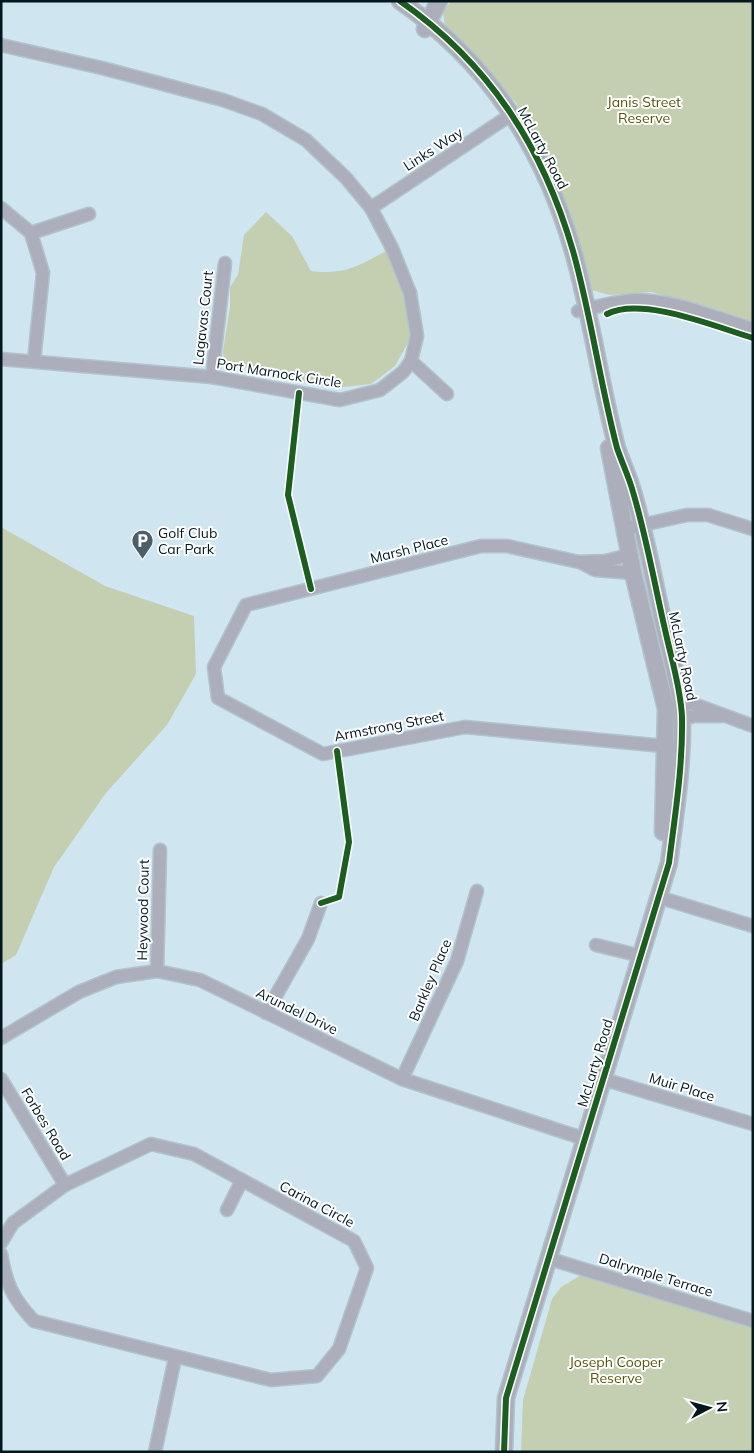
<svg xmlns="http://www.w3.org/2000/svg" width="754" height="1453" font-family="Mulish,sans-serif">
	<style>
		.green { fill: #c4cfb2 }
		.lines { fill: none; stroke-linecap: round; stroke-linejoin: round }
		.minor-casing { stroke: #b1c4cd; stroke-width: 15 }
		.tertiary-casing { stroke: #b1c4cd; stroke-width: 19 }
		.minor { stroke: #acafbb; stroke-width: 12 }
		.tertiary { stroke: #acafbb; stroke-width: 16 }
		.cycleway-casing { stroke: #fff; stroke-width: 9 }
		.cycleway { stroke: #1b5e20; stroke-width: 6 }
		.labels { text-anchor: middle; stroke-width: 4; stroke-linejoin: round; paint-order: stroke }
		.park-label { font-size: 14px; fill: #555308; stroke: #fff }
		.street-label { font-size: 14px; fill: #03171f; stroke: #fff }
		.poi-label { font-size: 14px; fill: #03171f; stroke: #fff; text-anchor: start }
	</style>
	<rect width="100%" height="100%" fill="#cfe6f1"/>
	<!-- green -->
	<g class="green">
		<polygon points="451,1 753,1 753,322 652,292 610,295 591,290 559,181 516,103 479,59 445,26 443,12"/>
		<path d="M266,212L292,236L311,271C345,275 358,266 386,251L392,258L412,323L409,341L395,366L371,384L335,388L224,363L223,351L230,307V287L238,275L244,235Z"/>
		<polygon points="1,527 105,586 194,616 196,674 167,725 106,793 54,867 16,955 1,964"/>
		<polygon points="581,1275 753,1328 753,1452 521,1452 523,1400 552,1299 561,1287"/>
	</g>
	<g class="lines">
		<defs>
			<g id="minor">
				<polyline points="1,45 102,68 223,100 262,114 306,140 346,178 371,208 392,248 410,293 417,336 411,361 403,372 380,390 340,400 212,377 1,359"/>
				<polyline points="1,208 31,233 43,273 34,361"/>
				<polyline points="371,208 512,114"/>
				<polyline points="31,233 89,214"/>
				<path d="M578,311C597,307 616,301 636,300C675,300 715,318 753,329"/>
				<polyline points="411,361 447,394"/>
				<polyline points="212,377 225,263"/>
				<polyline points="624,529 687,515 708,515 753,529"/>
				<polyline points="629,555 606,561 579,562 507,546 481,546 246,605 214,667 218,698 323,754 465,727 674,747"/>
				<polyline points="582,563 595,570 633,573"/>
				<polyline points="680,699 753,726"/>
				<polyline points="682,719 695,716 721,716"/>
				<polyline points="658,897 753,926"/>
				<polyline points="596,945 641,956"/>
				<polyline points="157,971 160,850"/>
				<polyline points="266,1013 308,939 321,903"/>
				<polyline points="1,1038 79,992 116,977 157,971 200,980 402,1079 585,1139"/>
				<polyline points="1,1079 65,1185"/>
				<polyline points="402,1079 457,961 477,891"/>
				<polyline points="603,1079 753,1124"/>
				<polyline points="227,1210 242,1180"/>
				<path d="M1,1243L13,1223L65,1185L151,1144L194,1154L354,1241L367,1268L339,1349L317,1376L271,1380L34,1321C13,1299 6,1284 1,1254"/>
				<polyline points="550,1259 753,1321"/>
				<polyline points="155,1452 175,1358"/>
			</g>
			<g id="tertiary">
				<path d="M400,1C489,63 543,147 573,251C591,315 600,383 617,448C622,463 629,477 633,492C647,539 655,587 666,634C672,661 681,690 682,717C683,766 675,815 669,863L506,1398L504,1452"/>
				<polyline points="425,29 439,1"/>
				<polyline points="609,448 633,573 666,709 663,832"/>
			</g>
		</defs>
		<!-- minor casing -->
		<use href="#minor" class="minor-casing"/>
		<!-- tertiary casing -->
		<use href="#tertiary" class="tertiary-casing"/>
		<!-- minor -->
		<use href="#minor" class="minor"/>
		<!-- tertiary -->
		<use href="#tertiary" class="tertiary"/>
		<defs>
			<g id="cycleway">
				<path d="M400,1C489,63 543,147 573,251C591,315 600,383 617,448C622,463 629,477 633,492C647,539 655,587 666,634C672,661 681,690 682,717C683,766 675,815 669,863L506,1398L504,1452"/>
				<path d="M607,314C642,296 716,327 753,338"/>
				<polyline points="299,393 288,495 311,589"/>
				<polyline points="321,903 339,897 349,842 337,751"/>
			</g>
		</defs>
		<!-- cycleway casing -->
		<use href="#cycleway" class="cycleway-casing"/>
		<!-- cycleway -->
		<use href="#cycleway" class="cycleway"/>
	</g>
	<!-- icons -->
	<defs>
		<symbol id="parking-pin" viewBox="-11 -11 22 30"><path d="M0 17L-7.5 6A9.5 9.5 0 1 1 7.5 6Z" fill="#4a5f68" stroke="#fff"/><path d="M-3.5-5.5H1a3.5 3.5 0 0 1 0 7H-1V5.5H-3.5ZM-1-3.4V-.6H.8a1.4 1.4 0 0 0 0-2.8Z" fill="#fff"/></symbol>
	</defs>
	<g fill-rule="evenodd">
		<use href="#parking-pin" x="130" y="528" width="25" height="34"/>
	</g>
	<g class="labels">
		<!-- park labels -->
		<g class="park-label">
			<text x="644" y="107">Janis Street<tspan x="644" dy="16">Reserve</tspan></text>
			<text x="616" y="1367">Joseph Cooper<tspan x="616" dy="16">Reserve</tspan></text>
		</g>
		<!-- street labels -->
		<g class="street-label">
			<text transform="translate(543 148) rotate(62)" y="5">McLarty Road</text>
			<text transform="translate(433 149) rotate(-33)" y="5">Links Way</text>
			<text transform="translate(203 318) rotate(-84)" y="5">Lagavas Court</text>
			<text transform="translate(279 373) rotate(9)" y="5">Port Marnock Circle</text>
			<text transform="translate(409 549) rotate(-14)" y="5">Marsh Place</text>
			<text transform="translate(683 656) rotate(78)" y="5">McLarty Road</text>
			<text transform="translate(389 726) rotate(-11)" y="5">Armstrong Street</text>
			<text transform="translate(143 910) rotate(-89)" y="5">Heywood Court</text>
			<text transform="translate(430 980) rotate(-67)" y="5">Barkley Place</text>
			<text transform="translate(297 1011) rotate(26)" y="5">Arundel Drive</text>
			<text transform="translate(595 1063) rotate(-73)" y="5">McLarty Road</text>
			<text transform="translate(682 1087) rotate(17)" y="5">Muir Place</text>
			<text transform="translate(46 1124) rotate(59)" y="5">Forbes Road</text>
			<text transform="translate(317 1204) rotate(28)" y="5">Carina Circle</text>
			<text transform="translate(656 1275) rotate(17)" y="5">Dalrymple Terrace</text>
		</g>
		<!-- poi labels -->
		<g class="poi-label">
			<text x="158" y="538">Golf Club<tspan x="158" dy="16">Car Park</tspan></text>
		</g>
	</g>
	<!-- border -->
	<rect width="754" height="1453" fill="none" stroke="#03171f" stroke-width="5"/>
	<!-- north arrow -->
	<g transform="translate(709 1408) rotate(84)" stroke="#ffffff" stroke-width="4" paint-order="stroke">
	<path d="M0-4L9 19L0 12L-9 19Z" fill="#03171f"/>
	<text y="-8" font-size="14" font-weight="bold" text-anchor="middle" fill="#03171f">N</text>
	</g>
</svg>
